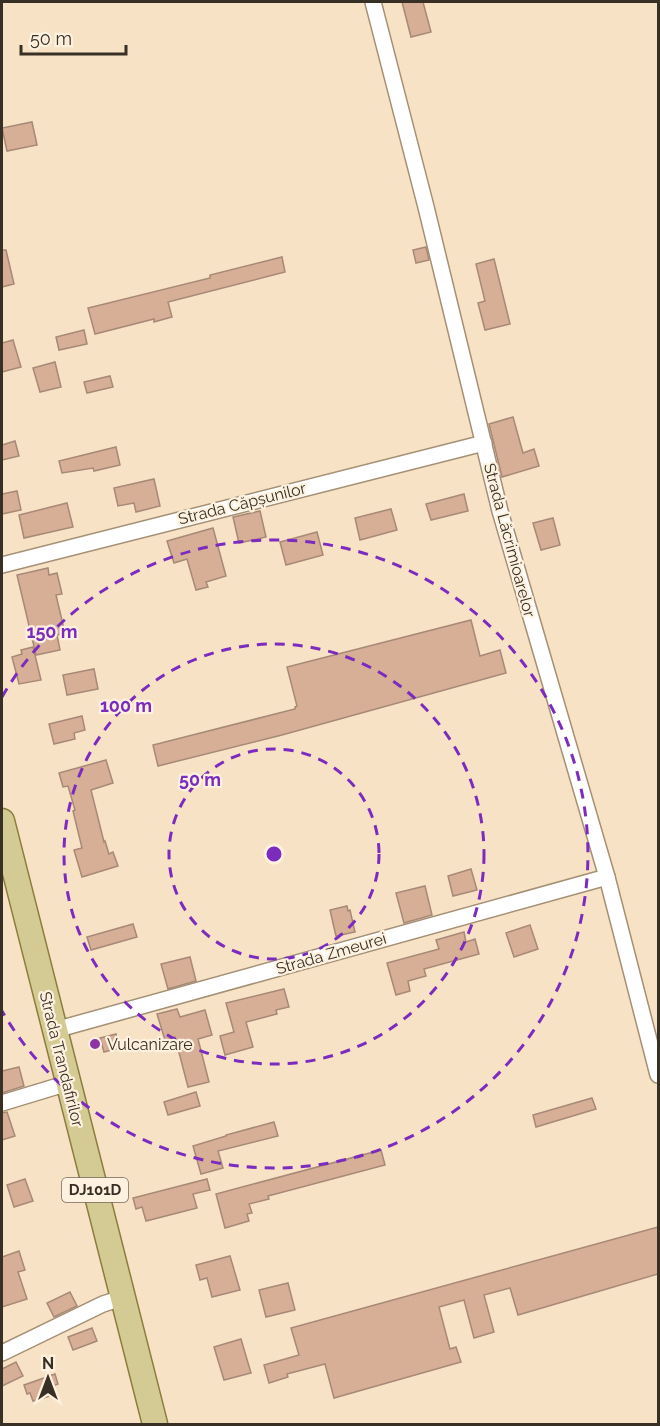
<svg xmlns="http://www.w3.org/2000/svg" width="660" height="1426" font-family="Raleway,sans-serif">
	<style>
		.building { fill: #d7ae96; stroke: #a78977; stroke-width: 1.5 }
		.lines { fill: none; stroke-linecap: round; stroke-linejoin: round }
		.minor-casing { stroke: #a49075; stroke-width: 18 }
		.primary-casing { stroke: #8b7d3e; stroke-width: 27 }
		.minor { stroke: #fff; stroke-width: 15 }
		.primary { stroke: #d4ca93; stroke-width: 24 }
		.ring { fill: none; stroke: #7b2cbf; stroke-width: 3; stroke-dasharray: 10 8 }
		.poi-dot { fill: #8b36a4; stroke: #fef1df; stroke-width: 2 }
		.labels { text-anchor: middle; stroke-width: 4.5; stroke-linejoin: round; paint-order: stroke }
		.shield { fill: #fef1df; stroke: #736a5d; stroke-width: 1.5 }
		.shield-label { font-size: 15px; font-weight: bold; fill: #383025 }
		.street-label { font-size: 16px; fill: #383025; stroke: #fef1df }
		.poi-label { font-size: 16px; fill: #383025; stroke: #fef1df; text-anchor: start }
		.centre { fill: #7b2cbf; stroke: #fef1df; stroke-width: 3 }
		.ring-label { font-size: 18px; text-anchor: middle; font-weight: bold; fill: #7b2cbf; stroke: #fef1df; stroke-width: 4.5; stroke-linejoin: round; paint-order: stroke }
	</style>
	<rect width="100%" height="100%" fill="#f8e2c5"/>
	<!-- building -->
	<g class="building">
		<polygon points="402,2 423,2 431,32 411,37"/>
		<polygon points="32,122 37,145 7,151 2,128"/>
		<polygon points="426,247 429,260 416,263 413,250"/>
		<polygon points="2,250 6,250 14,284 2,287"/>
		<polygon points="282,257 285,272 168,302 172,317 154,322 154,319 95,334 88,308 210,278 210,275"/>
		<polygon points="494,259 510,324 485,330 478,303 485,301 476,264"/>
		<polygon points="84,330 87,344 59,350 56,337"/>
		<polygon points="13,340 21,367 2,372 2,343"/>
		<polygon points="55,362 61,387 40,392 33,368"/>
		<polygon points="110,376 113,387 87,393 84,382"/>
		<polygon points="513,417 523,453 534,449 539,466 502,477 489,424"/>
		<polygon points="15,441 19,456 2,460 2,445"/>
		<polygon points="116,447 120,465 94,471 93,468 62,473 59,461"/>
		<polygon points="154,479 160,506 136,512 134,503 118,506 114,488"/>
		<polygon points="17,491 21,510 2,514 2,494"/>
		<polygon points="464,494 468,511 431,520 426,504"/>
		<polygon points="67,503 73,527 24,538 19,515"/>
		<polygon points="391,509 397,530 360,540 355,518"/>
		<polygon points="260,511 266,537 239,543 233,517"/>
		<polygon points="553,518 560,545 541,550 533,523"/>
		<polygon points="213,528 226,576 206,582 208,587 196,590 187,559 174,563 167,541"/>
		<polygon points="317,532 323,555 286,565 280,542"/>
		<polygon points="48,568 49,575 57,573 62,594 56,595 65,633 57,635 60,650 36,655 17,575"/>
		<polygon points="471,620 480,656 500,650 506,673 282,735 158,766 153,745 295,709 295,707 297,706 287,667"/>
		<polygon points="33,647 41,680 19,684 12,657 22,654 21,650"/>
		<polygon points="94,669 98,689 67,695 63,675"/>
		<polygon points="82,716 85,730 74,733 75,739 54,744 49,724"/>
		<polygon points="106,760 113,783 91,790 104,842 105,841 109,854 113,852 118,866 82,877 74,850 82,848 73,811 75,810 68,786 63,787 59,773"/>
		<polygon points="471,869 477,890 453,896 448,876"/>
		<polygon points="425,886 432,915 404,923 396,893"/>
		<polygon points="347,906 348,911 350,910 355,932 336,936 330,910"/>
		<polygon points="133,924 137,937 91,950 87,937"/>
		<polygon points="530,925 538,949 514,957 506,933"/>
		<polygon points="464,932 466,942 475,939 479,954 424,969 426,976 408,981 410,991 396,995 387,963 439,949 436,940"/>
		<polygon points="190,957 196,981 168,989 161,964"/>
		<polygon points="284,989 289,1007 276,1010 277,1014 246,1022 253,1047 225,1055 220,1036 234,1032 226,1003"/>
		<polygon points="177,1009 180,1017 205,1010 212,1035 198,1039 209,1082 188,1087 175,1037 165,1040 157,1014"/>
		<polygon points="116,1034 119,1048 104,1052 100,1038"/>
		<polygon points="19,1067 24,1086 2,1093 2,1071"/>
		<polygon points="196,1092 200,1106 168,1115 164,1102"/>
		<polygon points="592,1098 596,1109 536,1127 533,1115"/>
		<polygon points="7,1112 15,1136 2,1140 2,1113"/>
		<polygon points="274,1122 278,1136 218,1151 223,1168 201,1174 193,1146 226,1136 226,1135"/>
		<polygon points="381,1150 385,1165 268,1196 269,1199 249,1204 252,1213 247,1214 249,1221 225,1228 216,1194"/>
		<polygon points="25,1179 33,1201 14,1207 7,1185"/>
		<polygon points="207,1179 210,1190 193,1194 197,1208 146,1221 142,1207 136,1209 133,1198"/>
		<polygon points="658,1227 658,1274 518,1315 510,1288 484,1295 494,1332 474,1338 464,1300 439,1307 450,1349 456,1347 461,1362 334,1398 325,1364 287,1374 288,1377 269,1383 264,1365 299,1355 291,1328"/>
		<polygon points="19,1251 25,1270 18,1272 27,1299 2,1307 2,1257"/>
		<polygon points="230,1256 240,1290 212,1297 207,1278 200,1280 196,1265"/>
		<polygon points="288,1283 295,1310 266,1317 259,1290"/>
		<polygon points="70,1292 77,1306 54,1317 47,1303"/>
		<polygon points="92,1328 97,1341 73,1350 68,1337"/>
		<polygon points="241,1339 251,1373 224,1380 214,1347"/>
		<polygon points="16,1362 23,1376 2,1386 2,1369"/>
		<polygon points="55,1374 58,1384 47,1388 50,1396 33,1401 30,1393 27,1394 24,1385"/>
	</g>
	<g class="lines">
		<defs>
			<g id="minor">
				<polyline points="373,2 426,207 500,511 607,877 658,1075"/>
				<polyline points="2,565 484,443"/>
				<polyline points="55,1030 607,877"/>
				<polyline points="2,1103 68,1083"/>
				<polyline points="2,1353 103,1304 122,1298"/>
			</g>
			<polyline id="primary" points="2,821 155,1424"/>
		</defs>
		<!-- minor casing -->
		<use href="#minor" class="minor-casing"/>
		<!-- primary casing -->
		<use href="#primary" class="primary-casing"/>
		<!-- minor -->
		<use href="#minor" class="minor"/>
		<!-- primary -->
		<use href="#primary" class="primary"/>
	</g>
	<!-- distance rings -->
	<g class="ring">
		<circle cx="274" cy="854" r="105"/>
		<circle cx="274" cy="854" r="210"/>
		<path d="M2 697A314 314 0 1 1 2 1011"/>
	</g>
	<!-- markers -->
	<circle class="poi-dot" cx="95" cy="1044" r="6"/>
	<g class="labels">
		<!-- shield labels -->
		<rect class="shield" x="62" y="1178" width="66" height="24" rx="4.5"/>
		<g class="shield-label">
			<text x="95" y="1195">DJ101D</text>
		</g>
		<!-- street labels -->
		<g class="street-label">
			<text transform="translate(242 503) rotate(-14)" y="6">Strada Căpșunilor</text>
			<text transform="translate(510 540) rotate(75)" y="6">Strada Lăcrimioarelor</text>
			<text transform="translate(331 953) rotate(-16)" y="6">Strada Zmeurei</text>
			<text transform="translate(62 1059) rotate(76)" y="6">Strada Trandafirilor</text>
		</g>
		<!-- poi labels -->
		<g class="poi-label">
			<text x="107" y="1050">Vulcanizare</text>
		</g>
	</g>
	<circle cx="274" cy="854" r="9" class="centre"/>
	<g class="ring-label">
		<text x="52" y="638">150 m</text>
		<text x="126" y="712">100 m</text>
		<text x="200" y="786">50 m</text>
	</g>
	<!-- border -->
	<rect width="660" height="1426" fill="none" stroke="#383025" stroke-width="6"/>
	<!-- north arrow -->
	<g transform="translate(48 1378)" stroke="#fef1df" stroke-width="4.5" paint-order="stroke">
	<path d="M0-4.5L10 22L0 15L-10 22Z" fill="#383025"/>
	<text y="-9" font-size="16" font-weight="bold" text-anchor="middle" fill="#383025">N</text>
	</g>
	<!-- scale -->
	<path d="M21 45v9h105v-9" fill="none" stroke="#383025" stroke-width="3"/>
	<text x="30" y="45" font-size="18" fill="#383025" stroke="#fef1df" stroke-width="4.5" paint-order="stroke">50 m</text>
</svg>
